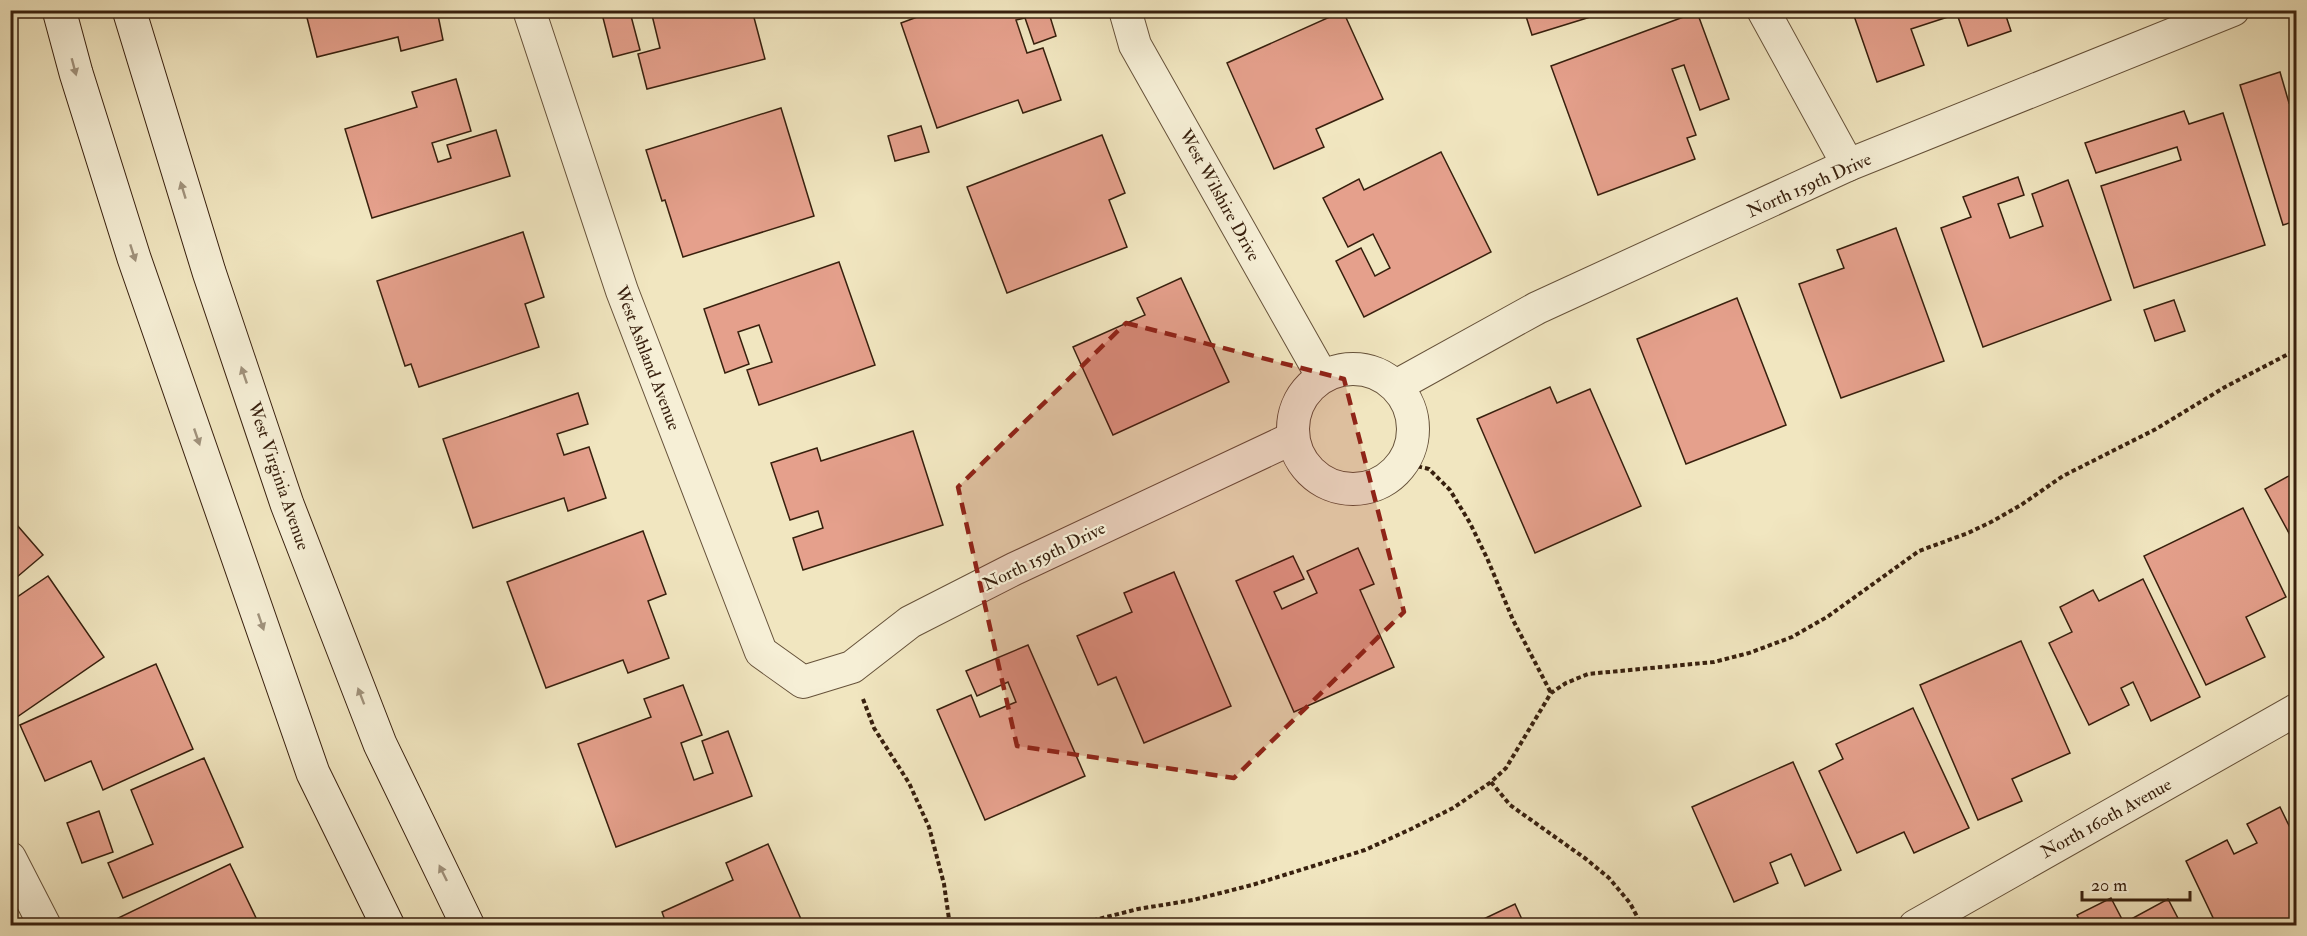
<svg xmlns="http://www.w3.org/2000/svg" width="2307" height="936" font-family="'IM FELL Double Pica',serif">
	<style>
		.building { fill: #e5a08c; stroke: #38200e; stroke-width: 1.5 }
		.lines { fill: none; stroke-linecap: round; stroke-linejoin: round }
		.street-casing { stroke: #66523a; stroke-width: 34 }
		.secondary-casing { stroke: #38200e; stroke-width: 35 }
		.path { stroke: #38200e; stroke-width: 4; stroke-dasharray: 4.5 3; stroke-linecap: butt }
		.street { stroke: #f6efd6; stroke-width: 32 }
		.secondary { stroke: #f6efd6; stroke-width: 33 }
		.oneway { fill: #a0927c }
		.marked { fill: #8f2418; fill-opacity: 0.2; stroke: #8f2418; stroke-width: 4.5; stroke-dasharray: 12 8; stroke-linejoin: round }
		.labels { text-anchor: middle; stroke-width: 4.5; stroke-linejoin: round; paint-order: stroke }
		.street-label { font-size: 18px; fill: #38200e; stroke: #f6efd6 }
	</style>
	<rect width="100%" height="100%" fill="#f1e6c0"/>
	<filter id="stains"><feTurbulence type="fractalNoise" baseFrequency=".00333" numOctaves="4"/><feColorMatrix values="0 0 0 0 .2 0 0 0 0 .09 0 0 0 0 .02 0 0 0 .5 -.17"/></filter>
	<radialGradient id="worn" r=".72"><stop offset=".6" stop-color="#630" stop-opacity="0"/><stop offset="1" stop-color="#630" stop-opacity=".3"/></radialGradient>
	<!-- building -->
	<g class="building">
		<polygon points="305,10 437,10 443,40 401,51 398,37 317,57"/>
		<polygon points="601,10 752,10 765,59 647,89 638,54 660,48 651,11 631,16 640,50 613,57"/>
		<polygon points="936,10 1048,10 1056,36 1034,44 1025,18 1016,20 1027,53 1043,48 1061,100 1023,113 1018,100 937,128 901,23"/>
		<polygon points="1524,10 1613,10 1532,35"/>
		<polygon points="1852,10 2004,10 2011,31 1968,46 1957,14 1911,29 1924,65 1877,82"/>
		<polygon points="1343,11 1383,99 1316,129 1324,147 1274,169 1227,63"/>
		<polygon points="1697,12 1729,99 1700,110 1684,65 1672,69 1696,135 1687,138 1695,159 1598,195 1551,66"/>
		<polygon points="2280,72 2289,103 2296,100 2296,221 2283,225 2240,85"/>
		<polygon points="456,79 471,131 432,143 438,162 451,158 447,145 496,130 510,176 372,218 345,129 417,107 412,92"/>
		<polygon points="781,108 814,216 683,257 665,200 662,201 646,150"/>
		<polygon points="2184,111 2189,124 2223,113 2265,245 2134,288 2101,186 2181,160 2177,147 2096,173 2085,143"/>
		<polygon points="921,126 929,152 895,161 888,136"/>
		<polygon points="1102,135 1125,193 1109,200 1127,247 1007,293 967,187"/>
		<polygon points="1441,152 1491,252 1364,317 1336,261 1361,248 1375,276 1390,268 1373,234 1348,247 1323,198 1359,179 1364,190"/>
		<polygon points="2018,177 2024,195 1998,204 2010,238 2043,226 2032,194 2068,180 2111,300 1983,347 1941,228 1971,217 1963,197"/>
		<polygon points="1896,228 1944,361 1841,398 1799,284 1844,268 1837,250"/>
		<polygon points="523,232 544,297 525,304 539,347 419,387 411,364 405,366 377,281"/>
		<polygon points="839,262 875,365 759,405 747,370 772,362 759,325 738,332 749,364 725,373 704,309"/>
		<polygon points="1181,278 1229,382 1113,435 1073,347 1145,315 1137,298"/>
		<polygon points="1737,298 1786,425 1686,464 1637,339"/>
		<polygon points="2174,300 2185,331 2155,341 2144,310"/>
		<polygon points="1550,387 1557,403 1590,389 1641,506 1535,553 1477,419"/>
		<polygon points="578,393 588,424 557,434 564,455 589,447 606,498 568,511 564,498 473,528 443,439"/>
		<polygon points="913,431 943,525 803,570 793,538 823,528 818,511 790,520 771,463 817,448 821,461"/>
		<polygon points="2296,472 2296,546 2265,489"/>
		<polygon points="2243,508 2286,597 2246,617 2265,657 2206,685 2144,556"/>
		<polygon points="10,517 43,555 10,583"/>
		<polygon points="643,531 666,594 648,601 669,658 628,673 623,660 546,688 507,582"/>
		<polygon points="1358,548 1374,584 1360,590 1394,667 1294,712 1236,581 1293,556 1304,579 1274,592 1282,609 1317,593 1307,571"/>
		<polygon points="1174,572 1231,706 1144,743 1116,677 1098,685 1077,636 1132,612 1124,593"/>
		<polygon points="48,576 104,657 17,717 10,708 10,602"/>
		<polygon points="2143,579 2200,697 2151,721 2133,682 2121,688 2129,705 2089,725 2049,643 2072,632 2060,607 2093,590 2099,601"/>
		<polygon points="2021,641 2070,753 2012,779 2022,801 1978,820 1920,685"/>
		<polygon points="1028,645 1085,776 985,820 937,710 971,695 980,717 1016,702 1008,682 977,696 966,671"/>
		<polygon points="156,664 193,749 103,790 91,761 45,781 20,725"/>
		<polygon points="683,685 702,735 681,743 694,780 713,773 702,741 728,731 752,796 616,847 578,744 651,717 644,699"/>
		<polygon points="1913,708 1969,828 1914,853 1904,832 1857,853 1819,771 1843,759 1836,744"/>
		<polygon points="204,758 243,847 123,898 108,863 153,844 131,790"/>
		<polygon points="1793,762 1841,870 1805,886 1791,854 1770,863 1778,883 1734,902 1692,807"/>
		<polygon points="2280,807 2296,840 2296,917 2280,926 2217,926 2186,861 2227,840 2234,854 2257,843 2247,824"/>
		<polygon points="99,811 113,852 82,863 67,823"/>
		<polygon points="768,844 804,926 667,926 662,912 733,880 726,863"/>
		<polygon points="230,864 260,926 117,926 114,920"/>
		<polygon points="2111,898 2124,923 2168,899 2182,926 2082,926 2077,915"/>
		<polygon points="1515,904 1525,926 1469,926"/>
	</g>
	<g class="lines">
		<defs>
			<g id="street">
				<polyline points="529,10 622,291 761,652 803,682 852,667 910,622 1014,569 1293,438"/>
				<polyline points="1125,10 1135,45 1322,376"/>
				<polyline points="1763,10 1848,165"/>
				<circle cx="1353" cy="429" r="60"/>
				<polyline points="1396,386 1537,308 1848,165 2233,10"/>
				<polyline points="10,858 45,926"/>
				<polyline points="1915,926 2296,710"/>
			</g>
			<g id="secondary">
				<polyline points="59,10 76,73 134,258 313,773 388,926"/>
				<polyline points="129,10 209,272 287,504 380,744 468,926"/>
			</g>
		</defs>
		<!-- street casing -->
		<use href="#street" class="street-casing"/>
		<!-- secondary casing -->
		<use href="#secondary" class="secondary-casing"/>
		<!-- path -->
		<g class="path">
			<polyline points="1403,463 1429,469 1450,490 1470,523 1487,558 1513,620 1551,693"/>
			<polyline points="863,699 874,728 909,783 929,827 944,884 950,926"/>
			<polyline points="1491,782 1510,805 1586,859 1609,878 1630,903 1642,926"/>
			<polyline points="1071,926 1138,909 1193,900 1252,885 1365,850 1411,829 1453,808 1491,782 1506,768 1551,693 1566,683 1588,674 1714,662 1749,653 1792,637 1827,617 1919,551 1968,533 1991,522 2021,505 2063,476 2156,429 2225,387 2296,350"/>
		</g>
		<!-- street -->
		<use href="#street" class="street"/>
		<!-- secondary -->
		<use href="#secondary" class="secondary"/>
	</g>
	<!-- one-way arrows -->
	<defs><path id="oneway-solid" d="M-6-.8H1V-3.2L6.5 0L1 3.2V.8H-6Z" transform="scale(1.5)"/></defs>
	<g class="oneway">
		<use href="#oneway-solid" transform="translate(74 67) rotate(75)"/>
		<use href="#oneway-solid" transform="translate(183 190) rotate(-107)"/>
		<use href="#oneway-solid" transform="translate(133 253) rotate(72)"/>
		<use href="#oneway-solid" transform="translate(244 375) rotate(-109)"/>
		<use href="#oneway-solid" transform="translate(197 437) rotate(71)"/>
		<use href="#oneway-solid" transform="translate(261 622) rotate(71)"/>
		<use href="#oneway-solid" transform="translate(361 696) rotate(-111)"/>
		<use href="#oneway-solid" transform="translate(443 873) rotate(-116)"/>
	</g>
	<!-- marked area -->
	<path class="marked" d="M1126,323L1344,379L1404,612L1234,778L1017,746L958,487Z"/>
	<g class="labels">
		<!-- street labels -->
		<g class="street-label">
			<text transform="translate(1809 185) rotate(-24)" y="6">North 159th Drive</text>
			<text transform="translate(1220 195) rotate(61)" y="6">West Wilshire Drive</text>
			<text transform="translate(648 358) rotate(69)" y="6">West Ashland Avenue</text>
			<text transform="translate(279 476) rotate(71)" y="6">West Virginia Avenue</text>
			<text transform="translate(1044 556) rotate(-26)" y="6">North 159th Drive</text>
			<text transform="translate(2106 818) rotate(-29)" y="6">North 160th Avenue</text>
		</g>
	</g>
	<!-- margin -->
	<rect width="2307" height="936" fill="none" stroke="#f1e6c0" stroke-width="36"/>
	<rect x="12" y="12" width="2283" height="912" fill="none" stroke="#38200e" stroke-width="3"/>
	<rect x="18" y="18" width="2271" height="900" fill="none" stroke="#38200e" stroke-width="1.5"/>
	<!-- scale -->
	<path d="M2082 891v9h108v-9" fill="none" stroke="#38200e" stroke-width="3"/>
	<text x="2091" y="891" font-size="18" fill="#38200e" stroke="#f6efd6" stroke-width="4.5" paint-order="stroke">20 m</text>
	<rect width="100%" height="100%" filter="url(#stains)"/>
	<rect width="100%" height="100%" fill="url(#worn)"/>
</svg>
